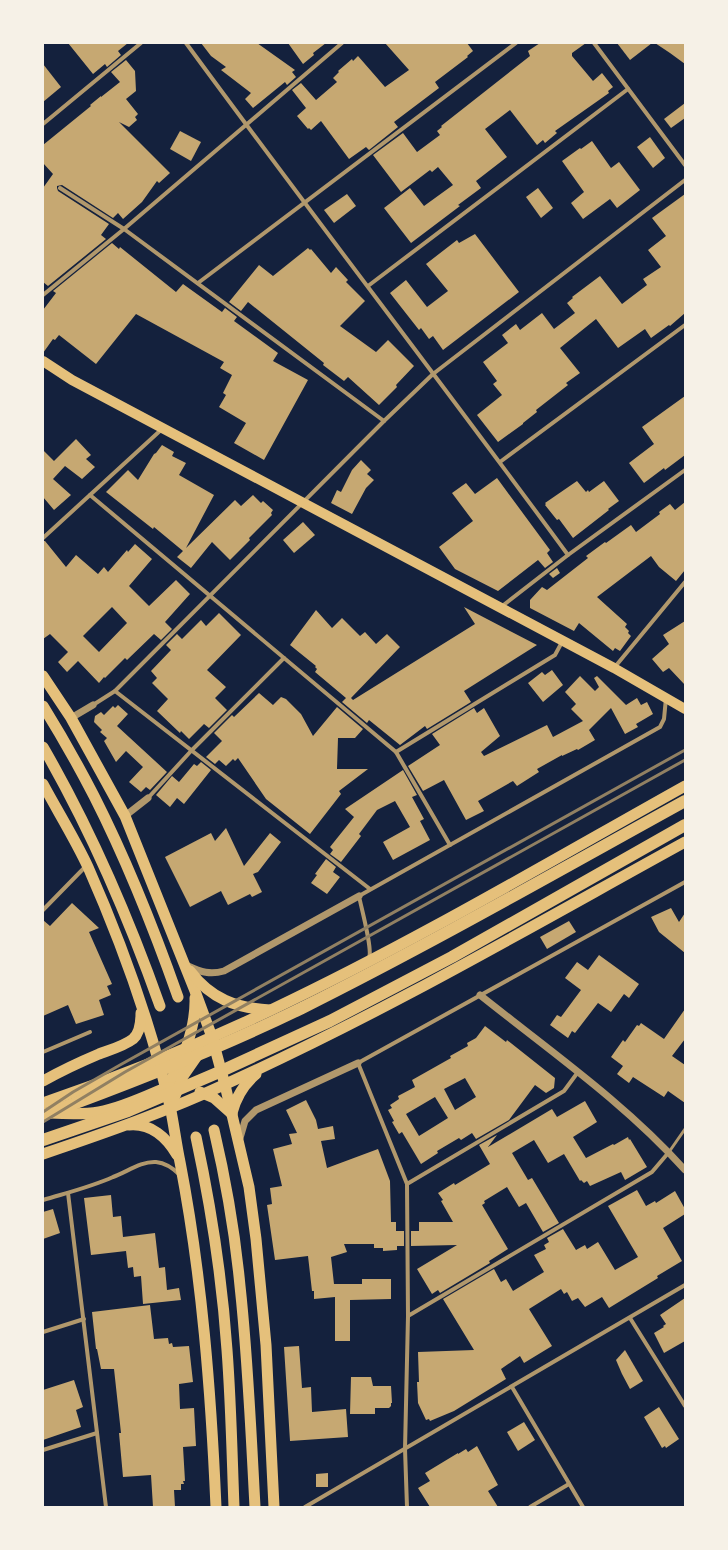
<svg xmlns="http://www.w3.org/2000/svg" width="728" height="1550" font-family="'Open Sans',sans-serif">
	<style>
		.building { fill: #c6a872; fill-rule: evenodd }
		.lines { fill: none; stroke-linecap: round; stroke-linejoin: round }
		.service { stroke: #b1986c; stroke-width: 3 }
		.minor { stroke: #b1986c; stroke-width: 4 }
		.tertiary { stroke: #b1986c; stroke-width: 7 }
		.primary { stroke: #e5c07b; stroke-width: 10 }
		.trunk { stroke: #e5c07b; stroke-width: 11 }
		.motorway { stroke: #e5c07b; stroke-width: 12 }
		.rail { stroke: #918062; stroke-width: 3 }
	</style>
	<rect width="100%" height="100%" fill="#14213d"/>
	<!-- building -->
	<g class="building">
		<polygon points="68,43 128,43 118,51 121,55 107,67 105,64 93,74"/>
		<polygon points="201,43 257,43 295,70 292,72 296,77 287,85 285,82 253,108 245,99 251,93 221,70 226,67 211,56"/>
		<polygon points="288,43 326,43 313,53 314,55 303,64"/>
		<polygon points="385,43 467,43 473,51 467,56 468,57 435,82 439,88 394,122 398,127 369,150 366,147 349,159 321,121 311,130 309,128 308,129 297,116 306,108 292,90 301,83 316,100 337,82 333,78 339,72 338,71 352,59 353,61 358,56 385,87 409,70"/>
		<polygon points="540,43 586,43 572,53 572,56 593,81 602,73 613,87 608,91 609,93 555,131 557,133 545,143 543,140 537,145 510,110 485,129 507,157 476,181 481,188 458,205 460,206 411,243 384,208 410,188 424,206 453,185 438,167 432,172 430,170 401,192 373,155 403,133 417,152 440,135 437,131 442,127 441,126 530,56 528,51"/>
		<polygon points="617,43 652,43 630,60"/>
		<polygon points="655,43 685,43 685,64 670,53"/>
		<polygon points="126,60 135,71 136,91 126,99 138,114 135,117 137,120 129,127 119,122 170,173 159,183 157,181 142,202 123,219 118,213 113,218 62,185 57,186 57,188 58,191 109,224 101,235 106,239 48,286 43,282 43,188 53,174 43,163 43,145 91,106 90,105 101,96 101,97 120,82 111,72"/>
		<polygon points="43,64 61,87 43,102"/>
		<polygon points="685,103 685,118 671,128 664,119"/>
		<polygon points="180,131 201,142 191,161 170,149"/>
		<polygon points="650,137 665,158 653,168 637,147"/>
		<polygon points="592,141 611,168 619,162 640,190 617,208 610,199 583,219 571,203 584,192 562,161 580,148 581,149"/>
		<polygon points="538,188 553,208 541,218 526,197"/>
		<polygon points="347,194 356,206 334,223 324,210"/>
		<polygon points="685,194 685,313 670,326 669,325 651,338 645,329 618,348 596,319 560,348 580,373 566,383 568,385 536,410 537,412 523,423 523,424 498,442 477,415 502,395 493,384 497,381 483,362 508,343 502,335 516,324 520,330 542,313 554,329 575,313 567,303 573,298 572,297 600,276 622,304 647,285 643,279 661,267 648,250 666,236 652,218"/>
		<polygon points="475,234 519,292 443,350 433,336 429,339 421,328 419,330 390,293 406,280 427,307 448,291 426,264 457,240 459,243"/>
		<polygon points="112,243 119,249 120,247 176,292 183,284 222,312 225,308 237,317 234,321 278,353 273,361 308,380 264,460 234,443 246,423 219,407 226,395 223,393 232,375 220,368 224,362 136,314 96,364 59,335 55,340 53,339 43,353 43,310 56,293 53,291"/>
		<polygon points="308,248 310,250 311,249 331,273 336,267 348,280 346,282 365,301 340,326 376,352 388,340 414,366 396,385 397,387 379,405 348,377 344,381 323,365 324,363 248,302 241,311 229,302 259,265 273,276"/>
		<polygon points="685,396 685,455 665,470 664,468 644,483 629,463 654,444 642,427"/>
		<polygon points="76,439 91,455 86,459 95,467 82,479 65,466 53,479 71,495 54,510 43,497 43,450 54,461"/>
		<polygon points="162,445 174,452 172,456 186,463 179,475 214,495 186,548 235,500 241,506 253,495 261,503 263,501 273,510 271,513 272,515 249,538 250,540 230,560 212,542 191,568 177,557 183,551 154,527 153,529 106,492 128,470 138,480 154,454 156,453"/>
		<polygon points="361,460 371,470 367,474 374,480 366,488 352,514 331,503 337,490 341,492 352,470"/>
		<polygon points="497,478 550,550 547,553 553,562 545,568 538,560 498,591 455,569 439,547 473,521 452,493 466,483 475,494"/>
		<polygon points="577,481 586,492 588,490 589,492 604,481 619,501 608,509 609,510 573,538 559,519 557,520 545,505 546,504 545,503"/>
		<polygon points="685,502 685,570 676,581 659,567 651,556 597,597 627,624 625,627 629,631 628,633 631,636 620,651 615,648 613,651 579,623 574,631 530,608 530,600 542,587 547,590 588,558 586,556 605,542 606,543 631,525 636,532 660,514 659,512 670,504 675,510"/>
		<polygon points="303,522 315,535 294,553 283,540"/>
		<path d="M43,541H45L66,567L76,555L98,574L104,567L108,572L127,550L128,552L135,544L152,559L129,586L149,606L176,580L190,594L165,622L172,629L161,640L154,634L127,660L125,658L105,678L104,677L99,683L78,661L67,672L58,662L68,652L50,634L43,639ZM112,607L127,623L99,652L83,636Z"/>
		<polygon points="557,568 560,573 553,578 549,574"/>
		<polygon points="464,607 537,645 464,691 471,702 427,729 425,726 400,745 369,720 367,723 342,702 346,698 315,672 317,669 315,667 316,666 290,645 316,610 332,628 342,618 360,636 365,632 376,644 387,634 400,647 351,698 353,700 475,624"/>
		<polygon points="219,613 241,635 207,670 226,687 215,698 227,710 209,728 204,724 189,739 181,731 180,733 157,711 168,699 152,683 157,678 151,671 171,650 166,645 177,634 182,639 201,620 206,626"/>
		<polygon points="685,621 685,685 669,668 663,672 652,659 669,644 663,635"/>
		<polygon points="552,670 563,685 543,702 528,683 542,672 545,675"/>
		<polygon points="580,676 595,691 599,687 594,678 597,676 626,705 637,698 641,705 647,702 653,714 636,724 638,727 625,734 611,708 589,730 595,740 578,750 577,749 562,756 562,755 537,769 539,772 517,786 513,781 478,801 484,811 466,820 444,780 423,791 408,766 440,745 432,734 474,708 477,713 484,708 500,736 481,752 484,756 547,725 553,737 583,721 571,709 576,704 565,692"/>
		<polygon points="259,693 273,705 281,697 286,699 301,714 313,736 337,707 363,729 355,738 338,738 337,769 368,769 339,791 341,794 310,834 266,799 238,758 235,761 233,759 226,766 219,760 215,764 206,757 222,741 214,733 232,715 234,717"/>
		<polygon points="118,705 128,714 117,726 167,772 150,790 146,787 141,792 129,782 143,767 126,751 116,762 104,741 107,738 100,732 102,730 94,722 95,716 101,712 104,715 113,706 115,708"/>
		<polygon points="201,762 211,770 184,804 177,798 170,807 156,795 172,776 179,782 194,764 197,766"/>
		<polygon points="403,770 417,795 412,797 424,819 420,821 430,840 393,860 383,842 410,827 395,801 377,810 359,834 361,836 341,862 330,854 333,850 330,847 354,817 345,809"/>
		<polygon points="226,828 244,866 270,833 281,842 258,872 253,874 262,892 252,897 250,894 228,905 221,891 190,907 165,857 211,833 215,841"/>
		<polygon points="326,859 336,867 333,872 340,877 327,894 311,883 317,875 315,874"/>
		<polygon points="72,903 99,928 89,932 112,984 107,986 111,995 99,1000 104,1015 76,1024 68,1005 43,1016 43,920 50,926"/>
		<polygon points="671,908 679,922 685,913 685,953 659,932 651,917"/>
		<polygon points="569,921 576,932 547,949 540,937"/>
		<polygon points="599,955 639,984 629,998 624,994 611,1012 598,1003 575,1033 572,1031 568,1038 550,1025 557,1015 561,1017 581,990 565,978 577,962 588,970"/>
		<polygon points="685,1009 685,1039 672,1056 685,1065 685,1103 668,1091 664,1097 633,1077 629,1083 617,1074 623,1066 611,1057 623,1040 625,1042 637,1025 639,1026 641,1023 664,1039"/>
		<path d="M485,1026L506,1042L507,1040L555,1078L554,1088L546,1093L535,1085L509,1120L476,1139L472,1133L461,1140L459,1138L437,1151L438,1153L421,1164L402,1132L399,1134L392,1122L394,1121L388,1110L392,1108L390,1105L399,1099L398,1096L415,1087L412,1080L451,1058L450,1056L468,1046L467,1043L476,1038ZM465,1078L476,1097L455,1110L444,1089ZM435,1097L448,1118L419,1136L406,1114Z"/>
		<polygon points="306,1100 316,1120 318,1129 333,1126 335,1139 321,1141 327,1168 378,1149 390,1181 391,1222 396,1222 396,1231 404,1231 404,1246 397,1246 397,1250 383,1251 383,1248 374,1248 374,1244 344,1244 347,1252 331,1257 334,1284 362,1284 362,1279 391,1279 391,1299 350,1300 350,1341 335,1341 335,1297 314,1299 314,1291 312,1291 308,1256 275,1260 267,1205 272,1204 270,1188 282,1186 273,1149 292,1144 289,1134 297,1133 286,1110"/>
		<polygon points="585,1101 597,1122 573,1137 586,1158 613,1144 614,1145 628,1137 629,1140 630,1139 647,1167 625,1180 621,1172 590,1186 587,1181 584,1183 581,1180 580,1181 564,1154 548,1163 534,1140 512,1153 528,1180 532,1178 559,1223 543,1232 526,1203 519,1207 507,1187 484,1201 485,1203 482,1205 508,1249 489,1261 490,1263 440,1293 438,1290 432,1294 417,1269 457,1245 411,1246 411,1231 419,1231 419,1222 453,1222 441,1201 443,1200 438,1193 454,1183 455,1185 490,1164 479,1145 497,1135 488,1147 552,1109 557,1117"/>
		<polygon points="637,1190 646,1206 655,1201 656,1203 675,1191 685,1209 685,1214 663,1228 682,1261 657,1276 658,1278 609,1308 602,1297 585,1307 578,1298 572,1301 567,1292 564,1294 561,1289 529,1309 552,1346 524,1363 520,1356 501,1369 506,1379 454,1411 430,1421 429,1419 426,1420 418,1403 417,1382 419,1382 418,1352 474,1350 443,1299 494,1269 501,1282 506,1279 513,1291 544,1272 534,1255 546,1249 544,1245 549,1242 547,1238 563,1229 576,1250 585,1245 587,1249 598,1242 615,1270 638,1257 608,1206"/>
		<polygon points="111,1195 113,1217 121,1216 123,1237 155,1233 159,1268 165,1267 167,1290 179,1288 181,1300 143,1304 141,1276 134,1277 133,1267 128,1268 126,1251 91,1255 84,1198"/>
		<polygon points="53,1209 60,1233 43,1239 43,1212"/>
		<polygon points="685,1298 685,1341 664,1353 654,1333 664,1327 663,1326 666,1324 660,1315"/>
		<polygon points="150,1305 154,1339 168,1338 169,1344 172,1343 173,1347 189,1346 193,1382 179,1384 180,1409 194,1408 196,1446 183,1447 185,1481 183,1481 184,1484 181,1484 181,1490 174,1490 175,1507 153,1507 151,1475 123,1477 119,1433 121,1433 114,1369 101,1369 97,1349 96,1349 92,1312"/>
		<polygon points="299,1346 302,1388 311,1387 312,1412 346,1409 348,1437 290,1441 284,1347"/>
		<polygon points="625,1350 643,1381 630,1389 622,1374 616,1360"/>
		<polygon points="351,1377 371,1377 373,1386 391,1386 392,1403 391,1403 391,1406 389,1408 375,1408 375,1414 350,1414"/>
		<polygon points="74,1380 83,1407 76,1410 81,1427 43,1440 43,1390"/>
		<polygon points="659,1407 679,1439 666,1448 665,1446 662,1448 644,1417"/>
		<polygon points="524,1422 535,1440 518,1451 507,1432"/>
		<polygon points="477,1446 498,1485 488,1491 498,1507 430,1507 418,1488 430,1481 425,1473 458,1453 458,1454 466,1449 468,1452"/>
		<polygon points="328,1473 328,1487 316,1487 316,1474"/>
	</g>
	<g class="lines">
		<!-- service -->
		<polyline class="service" points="669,1152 685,1129"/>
		<!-- minor -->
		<g class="minor">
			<path d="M186,43C312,215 442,383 568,555"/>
			<polyline points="594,43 685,165"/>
			<polyline points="43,124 141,43"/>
			<polyline points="60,188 124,229 384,421"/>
			<polyline points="198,283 516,43"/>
			<polyline points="368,286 628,89"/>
			<polyline points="43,295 124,229 342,43"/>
			<polyline points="500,462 685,325"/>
			<polyline points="90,495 396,752"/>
			<polyline points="43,538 162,429"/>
			<polyline points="501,607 568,555 685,470"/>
			<polyline points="614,668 685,582"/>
			<polyline points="115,691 370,889"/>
			<polyline points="93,705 115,691 384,421 433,374 685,180"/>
			<polyline points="148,798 191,751 284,658"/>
			<polyline points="450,845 396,752 555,655 562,642"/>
			<polyline points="43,910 86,866"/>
			<path d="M369,958C373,950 361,907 359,896L660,727L664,719L666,698"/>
			<polyline points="43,1052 90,1032"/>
			<polyline points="407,1184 564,1091 578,1072"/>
			<polyline points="68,1193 106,1507"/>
			<path d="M43,1200C66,1193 91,1187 113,1177C127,1172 141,1161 156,1162C166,1163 173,1168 180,1175"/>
			<polyline points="408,1316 652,1172 669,1152"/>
			<polyline points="630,1318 685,1406"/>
			<polyline points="43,1332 84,1319"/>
			<polyline points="512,1387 583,1507"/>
			<polyline points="43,1450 97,1433"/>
			<polyline points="305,1507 685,1285"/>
			<polyline points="407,1507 405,1449 408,1316 407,1184 358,1063 685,882"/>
			<polyline points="530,1507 569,1484"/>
		</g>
		<!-- tertiary -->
		<g class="tertiary">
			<polyline points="71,718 93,705"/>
			<polyline points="125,816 148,798"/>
			<path d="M188,966C201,972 210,975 224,971L359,896"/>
			<path d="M480,995C550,1051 625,1103 685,1170"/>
			<polyline points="240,1138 245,1121 256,1110 358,1063"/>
		</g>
		<!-- primary -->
		<polyline class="primary" points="43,361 72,380 614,668 685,709"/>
		<!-- trunk -->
		<g class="trunk">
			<polyline points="43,676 71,718 125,816 195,991 212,1037 225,1085 249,1187 256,1239 266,1345 274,1507"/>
			<path d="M43,706C61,735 78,765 94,796C127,861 154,929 178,997"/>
			<path d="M43,747C91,830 128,916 160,1006"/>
			<path d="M43,784C58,812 75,839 88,867C122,944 151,1025 170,1106C174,1125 176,1143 180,1162C202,1276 211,1392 216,1507"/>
			<path d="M190,971C211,999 236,1008 270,1010"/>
			<path d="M43,1081C61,1071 80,1062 99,1054C110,1050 124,1046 133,1039C140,1033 141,1022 141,1013"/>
			<path d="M163,1090C182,1069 196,1026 195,998"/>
			<polyline points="200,1092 214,1098 232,1114"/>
			<polyline points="175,1096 183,1076 199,1053"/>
			<path d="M43,1103C122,1076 198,1045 273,1009C414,942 549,862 685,786"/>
			<path d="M50,1113C66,1114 83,1115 99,1112C121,1108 144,1097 165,1088H172"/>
			<path d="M232,1113C236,1097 243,1085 256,1074"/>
			<path d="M129,1125C151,1123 167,1138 177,1155"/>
			<path d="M214,1130C226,1181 235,1233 240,1286C248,1359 251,1433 255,1507"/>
			<path d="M196,1137C211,1207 222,1278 227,1350C231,1402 232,1455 234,1507"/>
			<path d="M43,1154C105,1133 168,1111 228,1083C385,1012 534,925 685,842"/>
		</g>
		<!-- motorway -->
		<g class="motorway">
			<path d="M43,1115C131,1083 218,1049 302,1008C432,943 558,871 685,801"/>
			<polyline points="43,1140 128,1111 217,1073 330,1021 452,957 685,825"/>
		</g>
		<!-- rail -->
		<g class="rail">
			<polyline points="43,1112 73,1092 120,1065 685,750"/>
			<polyline points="43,1122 125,1072 685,760"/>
		</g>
	</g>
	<!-- border -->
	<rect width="728" height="1550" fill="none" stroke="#f6f1e7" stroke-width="88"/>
</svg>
